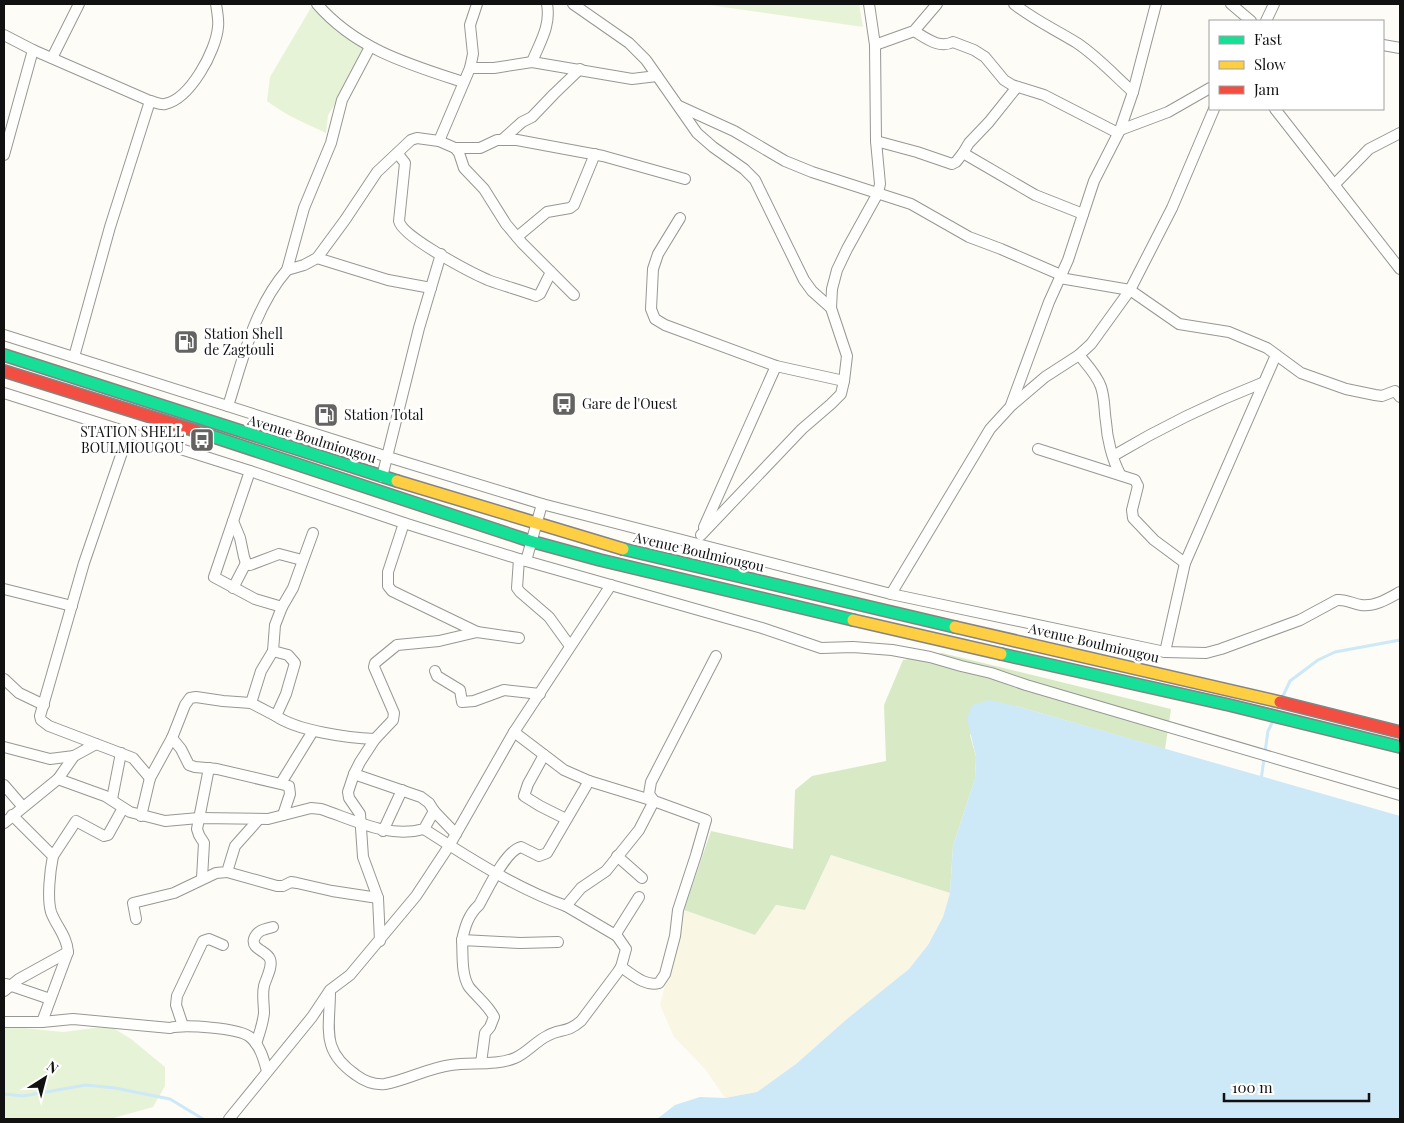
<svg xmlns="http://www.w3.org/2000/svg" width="1404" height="1123" font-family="'Playfair Display',serif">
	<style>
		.farmland { fill: #f9f7e4 }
		.green { fill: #e7f3d7 }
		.forest { fill: #d8eac5 }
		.water { fill: #cde8f7 }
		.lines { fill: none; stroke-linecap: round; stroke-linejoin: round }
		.stream { stroke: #cde8f7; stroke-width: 3 }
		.street-casing { stroke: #979795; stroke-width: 12 }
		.fast-casing { stroke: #858482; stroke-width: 14 }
		.slow-casing { stroke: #858482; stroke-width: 14 }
		.jam-casing { stroke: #858482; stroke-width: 14 }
		.street { stroke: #fffffe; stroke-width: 10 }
		.fast { stroke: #16e098; stroke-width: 11 }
		.slow { stroke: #ffcf43; stroke-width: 11 }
		.jam { stroke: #f24e42; stroke-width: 11 }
		.labels { text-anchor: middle; stroke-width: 5; stroke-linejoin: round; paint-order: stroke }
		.poi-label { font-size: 14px; fill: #111; stroke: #fff; text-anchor: start }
		.street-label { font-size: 14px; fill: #111; stroke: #fff }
	</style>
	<rect width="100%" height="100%" fill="#fdfcf7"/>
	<!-- farmland -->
	<polygon class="farmland" points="831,855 950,893 943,917 928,945 909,969 796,1064 757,1092 725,1098 705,1069 674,1037 660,1005 684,910 755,935 776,905 805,910"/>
	<!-- green -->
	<g class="green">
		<polygon points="702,4 859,4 863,27"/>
		<path d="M312,6L337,32L365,46L343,92L328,115L326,133C305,123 285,115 267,101L270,77Z"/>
		<polygon points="110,1026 131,1039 165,1067 165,1086 153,1107 110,1119 4,1119 4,1028 14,1027 63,1032"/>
	</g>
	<!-- forest -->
	<polygon class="forest" points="942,653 1171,709 1165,749 1016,706 970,735 976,757 975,779 953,846 950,893 831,855 805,910 776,905 755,935 684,910 711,831 793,849 795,790 812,776 886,761 884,705 903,660"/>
	<!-- water -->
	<polygon class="water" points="990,700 1016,706 1400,816 1400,1119 657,1119 675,1105 700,1097 725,1098 757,1092 796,1064 847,1019 909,969 928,945 943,917 950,893 953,846 975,779 976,757 967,718 972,705"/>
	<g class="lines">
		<!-- stream -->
		<g class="stream">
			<polyline points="1283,696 1290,681 1318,660 1335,652 1400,640"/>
			<polyline points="1261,780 1268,731 1272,723"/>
			<polyline points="4,1094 23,1096 86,1085 115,1088 170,1099 203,1119"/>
		</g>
		<defs>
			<g id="street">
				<path d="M317,4C356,49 408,64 463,82"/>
				<polyline points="573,4 629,43 646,60 697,133 713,147 744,169 755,180 804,280 812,291 831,308"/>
				<path d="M1014,4C1034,20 1056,30 1077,43C1098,57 1115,76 1133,92"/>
				<polyline points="1231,4 1251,21"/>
				<polyline points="1266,21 1274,4"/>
				<path d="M914,31C926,38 939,49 953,42L974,50L985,57L1004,80L1012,85L1044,95L1118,133"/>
				<path d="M4,35L33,50L150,101C155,102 160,105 165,104C190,99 216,51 218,27C219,20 217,11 216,4"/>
				<polyline points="875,45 914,31 937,4"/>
				<polyline points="1383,45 1400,48"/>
				<polyline points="370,47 342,100 331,143 304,208 287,270 304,265 317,258 345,220 377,172 411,140 417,138 439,141 455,148 459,153 464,168 484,189 506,224 522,243 574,295"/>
				<polyline points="52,58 79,4"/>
				<path d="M532,62C540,42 551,26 547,4"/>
				<polyline points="470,68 494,68 532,62 632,79 657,76"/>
				<polyline points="679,106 734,131 785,161 812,172 911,204 969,237 1001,249 1061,275"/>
				<polyline points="1275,109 1400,269"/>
				<polyline points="1120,130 1168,112 1210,88"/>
				<polyline points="503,139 522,122 532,117 554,94 580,69"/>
				<polyline points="439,141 470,68 473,54 470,25 477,4"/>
				<polyline points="876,141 917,152 952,164 956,162 963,153 969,143 989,122 1017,87"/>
				<polyline points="455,148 480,148 497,140 517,140 603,156 685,179"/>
				<polyline points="963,153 1035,195 1083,214"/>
				<path d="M398,154L405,163L399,221C402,237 472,273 488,280C504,286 520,290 536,296L540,294L551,272"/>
				<polyline points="4,155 33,50"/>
				<polyline points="1334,185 1369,149 1400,133"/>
				<polyline points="680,218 658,254 653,269 651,309 655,319 665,325 776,366 844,381"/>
				<polyline points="517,237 547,212 570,208 574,205 595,154"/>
				<polyline points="317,258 388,280 431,288"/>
				<polyline points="1060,278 1130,290 1179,324 1229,332 1267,348 1301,373 1346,389 1375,395 1382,396 1395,391 1400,397"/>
				<polyline points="4,335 388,457 542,504 891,594 990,429 1011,406 1045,377 1079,355 1091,344 1130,290 1172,208 1214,109"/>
				<path d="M1079,355C1087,365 1097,375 1101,387C1105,399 1104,410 1106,422C1107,438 1112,459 1120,474"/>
				<polyline points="74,357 110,227 150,101"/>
				<polyline points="4,393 250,471 404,523 519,559 762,628 821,648 853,647 892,650 930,657 961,666 991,673 1026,685 1400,795"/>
				<polyline points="1011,405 1049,302 1068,260 1094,181 1120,130 1133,92 1156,4"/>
				<path d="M228,406C243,359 254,308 287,270"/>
				<polyline points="129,432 84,563 40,716 41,720 49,726 133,758 150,778"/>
				<polyline points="1038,449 1135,480 1138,486 1132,510 1133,518 1154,540 1185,563"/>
				<path d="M1113,456C1160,428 1211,403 1262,383"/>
				<polyline points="250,471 214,577 255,599 282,607 293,588 313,533"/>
				<polyline points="382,477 419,328 441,254"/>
				<polyline points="233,521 240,538 244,557 246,563"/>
				<polyline points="404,523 388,572 388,586 392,591 477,632"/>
				<polyline points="704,527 776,366"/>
				<polyline points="701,535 802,429 831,404 841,394 844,381 847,356 831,308 832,289 837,270 847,249 878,193 880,184 876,141 875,45 869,4"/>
				<polyline points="519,559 517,588 520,592 549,617 570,646"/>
				<polyline points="526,561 542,504"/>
				<polyline points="233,588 246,563 250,565 279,554 302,560"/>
				<polyline points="4,589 72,606"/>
				<path d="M891,594L1165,652L1206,653L1221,649L1300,620L1337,600C1346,599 1353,604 1361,605C1375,607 1389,598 1400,592"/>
				<path d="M282,607L275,625L273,651L288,655L295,663L286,694L276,716C298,731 348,738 375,739"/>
				<polyline points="1165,652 1185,563 1276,355"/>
				<polyline points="435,671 437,676 460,690 462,702 474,701 504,690 540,694"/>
				<polyline points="4,679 19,693 44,705"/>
				<polyline points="251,703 261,671 273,651"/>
				<path d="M514,732L564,770L589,781L654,801L706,820L696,855L678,910L675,936L665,974L659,983C645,987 632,974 621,967"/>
				<polyline points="172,738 181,749 189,765 195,767 217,769 289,786 290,794 283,815"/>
				<polyline points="4,747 50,759 74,756"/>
				<polyline points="544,755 528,784 524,796 540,806 566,819"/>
				<polyline points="354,774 421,797 429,803 434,811"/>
				<polyline points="58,779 74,756 96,744"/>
				<polyline points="281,783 313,731"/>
				<polyline points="4,785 23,807"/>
				<polyline points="112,799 121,753"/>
				<path d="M12,815L53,856C50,871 47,898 51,912C56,926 67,936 68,952L42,1022"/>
				<polyline points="141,816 150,778 172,738 185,705 190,698 196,697 223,701 251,703 276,716"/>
				<path d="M4,823L58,779L105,796L130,812L165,821L199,818L268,819L311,808L321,809C354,820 389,839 424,829L434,811L456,834"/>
				<path d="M424,829C469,858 516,888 566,906L581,888L606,871L639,830L654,801L649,794L651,782L716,656"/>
				<polyline points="383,831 402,790"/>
				<polyline points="53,856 76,821 104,836 108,835 123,808"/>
				<polyline points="617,856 642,878"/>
				<polyline points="227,872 277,886 283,886 291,882 297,883 332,891 378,898"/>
				<polyline points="202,878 204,843 199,835 197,829 209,768"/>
				<polyline points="566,906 617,936"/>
				<polyline points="136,919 133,903 174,893 216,873 227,872 235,846 259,819"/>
				<path d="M462,940C465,927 468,915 479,905C487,891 505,851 521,847L539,856L547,853L589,781"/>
				<polyline points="380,941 378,898 363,857 360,814 349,798 348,792 354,774 360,762 375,739 393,720 394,713 374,667 375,663 397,645 439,641 477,632 519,638"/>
				<polyline points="6,984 50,999"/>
				<polyline points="4,991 19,979 68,952"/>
				<path d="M330,991C330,1029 320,1050 356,1075C364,1081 374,1085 385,1084C407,1080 428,1068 451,1065C471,1062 496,1066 515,1058C527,1053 535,1042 547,1036C560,1028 566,1034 581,1021L617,973L621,967L626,949L617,936V932L639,897"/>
				<path d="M4,1022H42L73,1019L170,1028C184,1024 239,1028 250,1037C260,1045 264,1060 267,1071"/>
				<polyline points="183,1026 176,1005 177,996 203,941 209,939 223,945"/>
				<path d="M256,1044C259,1034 263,1024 264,1013C264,1004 262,995 264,986C266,978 273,967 270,959C267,951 251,949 254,939C257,930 265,929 273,927"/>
				<path d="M481,1063L485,1033L490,1027L494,1017C488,1005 477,997 469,987C461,974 463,955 462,940L520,943L558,942"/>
				<polyline points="229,1119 312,1017 330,990 350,975 416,896 449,846 514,732 611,585"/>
			</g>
			<g id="fast">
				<polyline points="4,355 397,481"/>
				<polyline points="196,431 530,541 600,560 853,620"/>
				<polyline points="623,549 955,627"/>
				<polyline points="1001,654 1229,705 1400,747"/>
			</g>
			<g id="slow">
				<polyline points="397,481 623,549"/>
				<polyline points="853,620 1001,654"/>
				<polyline points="955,627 1280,702"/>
			</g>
			<g id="jam">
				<polyline points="4,371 196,431"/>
				<polyline points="1280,702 1400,732"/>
			</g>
		</defs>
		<!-- street casing -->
		<use href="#street" class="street-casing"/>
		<!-- fast casing -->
		<use href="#fast" class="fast-casing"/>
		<!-- slow casing -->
		<use href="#slow" class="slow-casing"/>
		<!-- jam casing -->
		<use href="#jam" class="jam-casing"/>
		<!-- street -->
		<use href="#street" class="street"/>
		<!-- fast -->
		<use href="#fast" class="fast"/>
		<!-- slow -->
		<use href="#slow" class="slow"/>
		<!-- jam -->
		<use href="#jam" class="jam"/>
	</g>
	<!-- icons -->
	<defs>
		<symbol id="fuel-square" viewBox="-11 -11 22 22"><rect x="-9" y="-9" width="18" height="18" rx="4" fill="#646362" stroke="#fff"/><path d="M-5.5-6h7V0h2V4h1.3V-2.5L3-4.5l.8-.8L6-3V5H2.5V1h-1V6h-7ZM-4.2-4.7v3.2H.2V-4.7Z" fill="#fff"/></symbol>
		<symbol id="bus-square" viewBox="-11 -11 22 22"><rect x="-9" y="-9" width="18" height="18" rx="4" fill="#646362" stroke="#fff"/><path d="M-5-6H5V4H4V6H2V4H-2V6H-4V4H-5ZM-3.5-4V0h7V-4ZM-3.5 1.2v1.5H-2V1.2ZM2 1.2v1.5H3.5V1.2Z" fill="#fff"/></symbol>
	</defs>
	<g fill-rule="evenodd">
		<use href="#fuel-square" x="172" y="328" width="28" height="28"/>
		<use href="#bus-square" x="550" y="390" width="28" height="28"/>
		<use href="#fuel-square" x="312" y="401" width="28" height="28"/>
		<use href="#bus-square" x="188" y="426" width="28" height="28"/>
	</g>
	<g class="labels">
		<!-- poi labels -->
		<g class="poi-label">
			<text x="204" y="339">Station Shell<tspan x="204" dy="16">de Zagtouli</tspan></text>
			<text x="582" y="409">Gare de l'Ouest</text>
			<text x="344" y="420">Station Total</text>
			<text x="184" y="437" text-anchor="end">STATION SHELL<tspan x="184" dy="16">BOULMIOUGOU</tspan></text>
		</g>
		<!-- street labels -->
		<g class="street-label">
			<text transform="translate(312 439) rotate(17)" y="5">Avenue Boulmiougou</text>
			<text transform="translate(699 552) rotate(13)" y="5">Avenue Boulmiougou</text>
			<text transform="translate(1094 643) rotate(13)" y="5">Avenue Boulmiougou</text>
		</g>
	</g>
	<!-- border -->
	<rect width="1404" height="1123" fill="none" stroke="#111111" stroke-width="10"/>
	<!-- legend -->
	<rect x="1209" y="20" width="175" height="90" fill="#ffffff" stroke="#a0a0a0"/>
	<rect x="1219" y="36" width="25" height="8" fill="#16e098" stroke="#a0a0a0"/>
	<text x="1254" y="45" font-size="15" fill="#111111">Fast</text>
	<rect x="1219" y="61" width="25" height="8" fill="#ffcf43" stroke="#a0a0a0"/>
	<text x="1254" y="70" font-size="15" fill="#111111">Slow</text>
	<rect x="1219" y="86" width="25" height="8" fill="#f24e42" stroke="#a0a0a0"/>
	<text x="1254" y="95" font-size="15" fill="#111111">Jam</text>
	<!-- north arrow -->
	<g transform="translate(45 1078) rotate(36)" stroke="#ffffff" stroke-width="4" paint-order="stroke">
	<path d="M0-4L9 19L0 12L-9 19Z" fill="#111111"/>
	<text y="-8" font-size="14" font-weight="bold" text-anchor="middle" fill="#111111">N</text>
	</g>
	<!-- scale -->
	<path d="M1224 1093v8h145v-8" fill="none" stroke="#111111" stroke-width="2.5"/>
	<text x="1232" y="1093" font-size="15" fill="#111111" stroke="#ffffff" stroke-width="4" paint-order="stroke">100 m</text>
</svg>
